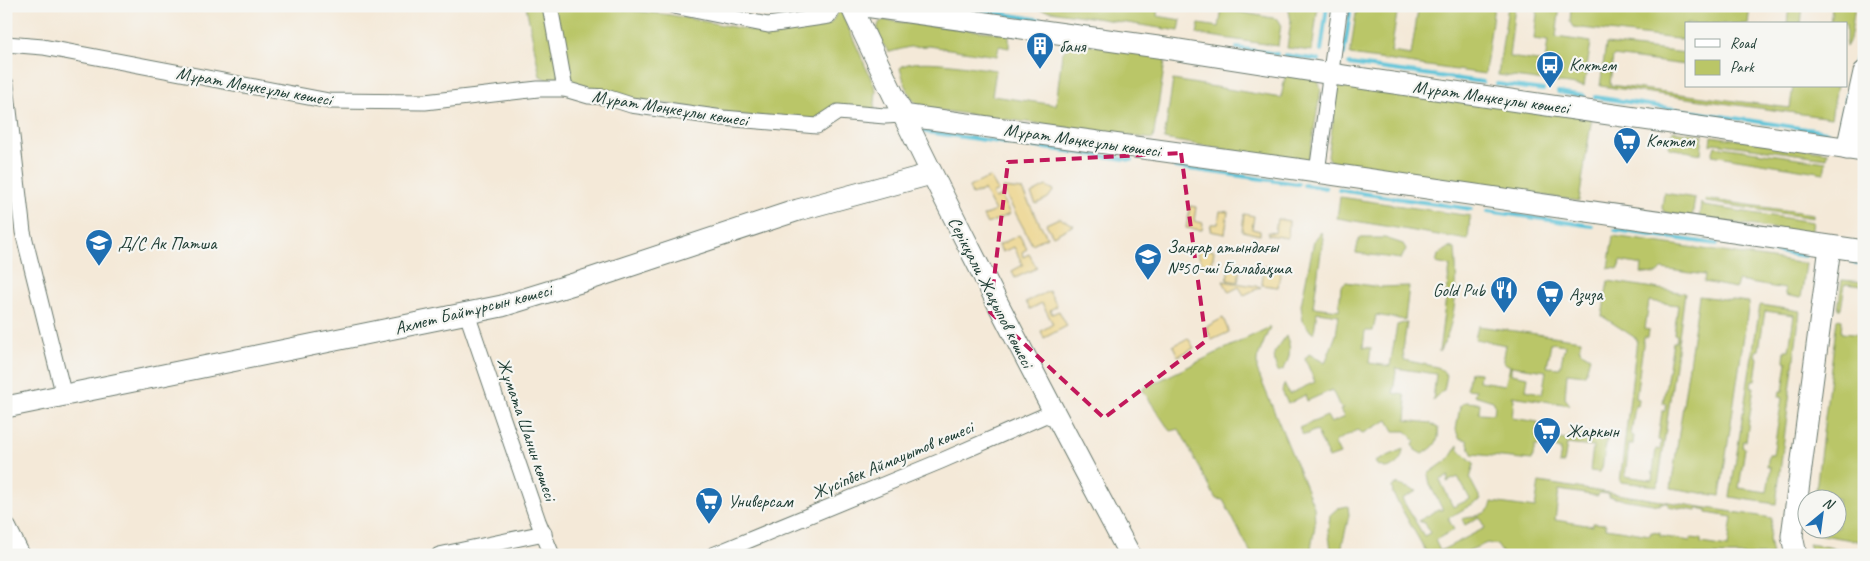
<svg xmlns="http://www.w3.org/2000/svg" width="1870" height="561" font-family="Caveat,sans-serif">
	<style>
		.green { fill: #bac667; stroke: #6c824e; fill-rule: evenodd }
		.sand { fill: #eeda9e; stroke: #868c69 }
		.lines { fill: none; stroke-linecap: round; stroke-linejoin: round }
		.stream { stroke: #5bc3d8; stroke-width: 4 }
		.street-casing { stroke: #6a796d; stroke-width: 17 }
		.secondary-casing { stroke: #6a796d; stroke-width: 23 }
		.street { stroke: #fff; stroke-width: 15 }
		.secondary { stroke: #fff; stroke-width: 21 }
		.marked { fill: none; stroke: #c2185b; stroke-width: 4; stroke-dasharray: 10 6; stroke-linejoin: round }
		.labels { text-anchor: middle; stroke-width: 4.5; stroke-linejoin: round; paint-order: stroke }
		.poi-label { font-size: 18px; fill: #1f3d34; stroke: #f6f6f2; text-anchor: start }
		.street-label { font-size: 18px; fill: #1f3d34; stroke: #f6f6f2 }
	</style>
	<rect width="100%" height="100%" fill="#f6f6f2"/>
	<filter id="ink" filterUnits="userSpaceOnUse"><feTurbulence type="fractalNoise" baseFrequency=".02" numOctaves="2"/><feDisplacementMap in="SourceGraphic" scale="10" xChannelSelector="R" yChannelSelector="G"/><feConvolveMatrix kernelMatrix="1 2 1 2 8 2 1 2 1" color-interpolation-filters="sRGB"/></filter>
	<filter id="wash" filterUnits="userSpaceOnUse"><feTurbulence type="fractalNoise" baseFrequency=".0096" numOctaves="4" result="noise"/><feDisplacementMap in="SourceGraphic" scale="20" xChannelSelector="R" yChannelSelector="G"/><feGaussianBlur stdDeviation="1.12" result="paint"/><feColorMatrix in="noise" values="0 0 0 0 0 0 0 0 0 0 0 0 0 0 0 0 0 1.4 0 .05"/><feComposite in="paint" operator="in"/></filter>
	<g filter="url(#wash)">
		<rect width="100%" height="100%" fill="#f4e9d8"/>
		<!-- green -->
		<g class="green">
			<polygon points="526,6 592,6 671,15 775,35 831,23 840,9 876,90 874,115 838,112 817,126 565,89 540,76"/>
			<polygon points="1018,6 1158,6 1157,16 1181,20 1179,31"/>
			<polygon points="1288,6 1318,6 1312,51 1287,48 1291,21"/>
			<path d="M1357,6H1494L1485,74L1350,55ZM1398,7L1418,10L1411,55L1391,52Z"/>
			<polygon points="1508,6 1515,6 1509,57 1545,62 1548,41 1534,39 1538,6 1560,6 1556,37 1591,42 1584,86 1498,75"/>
			<polygon points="1571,6 1750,6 1748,24 1686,24 1686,40 1573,27 1570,22"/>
			<polygon points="1789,6 1803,6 1801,24 1787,24"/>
			<polygon points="1832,6 1855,6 1850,40 1846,47 1846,24 1830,24"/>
			<polygon points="1222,9 1278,19 1281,24 1278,46 1197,34 1199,24 1219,27"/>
			<path d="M883,20L1009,34V48L999,46L997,56L929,46L909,47L890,52C882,46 875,32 879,23Z"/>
			<path d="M1071,42L1166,55L1153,139L922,108C909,101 906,85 901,72L900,68C913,55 976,68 996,70L992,96L1056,105L1062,54Z"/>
			<polygon points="1606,44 1686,53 1686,65 1613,56 1610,85 1790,108 1793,86 1837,86 1831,118 1600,86"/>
			<polygon points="1286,72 1317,78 1321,89 1309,159 1300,162 1164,139 1173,80 1281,98"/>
			<polygon points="1341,83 1592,117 1579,201 1332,164 1328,156 1338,87"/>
			<polygon points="1673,131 1703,135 1701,154 1669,148 1671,135"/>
			<polygon points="1711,136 1828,152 1827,158 1714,143 1710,145"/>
			<polygon points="1715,146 1826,162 1824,173 1712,155"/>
			<polygon points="1664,193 1695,198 1692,218 1664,212 1662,208"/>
			<polygon points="1340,197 1470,216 1468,240 1337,218"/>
			<polygon points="1705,199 1813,214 1813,218 1706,202"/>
			<polygon points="1701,203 1704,206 1813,222 1811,234 1699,218"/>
			<path d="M1321,232L1323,239L1313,307L1339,310L1341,286L1346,282L1379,287L1409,286L1405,320L1376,315L1373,331H1365L1363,347L1371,348L1369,363L1390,366L1397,325L1407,322L1403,350L1404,360L1437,367L1447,375L1444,390L1433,400L1436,374L1395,368L1396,371L1393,393L1404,395L1407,408L1406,420L1430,423L1438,428C1440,442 1434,448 1422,454L1415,450L1413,444L1416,442L1406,431H1394L1388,420L1363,433L1357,430L1336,441L1335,444L1340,454L1329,458L1316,430L1305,435L1302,434L1299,428L1327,416L1331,423L1344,417L1340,410L1343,408L1340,407L1332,390L1307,401L1305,395L1288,404L1282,391L1284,384L1289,394L1315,382L1305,359L1309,354L1325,363L1336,335L1339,315L1317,312L1314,332H1311L1303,321L1301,305L1314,241Z"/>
			<polygon points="1613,236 1806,264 1801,298 1785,295 1785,289 1738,281 1736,288 1704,282 1705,275 1662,269 1656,274 1641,273 1642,265 1620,261 1619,269 1608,268"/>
			<polygon points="1359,238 1385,238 1403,244 1406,249 1401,259 1356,253"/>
			<path d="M1449,247L1455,249C1458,283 1457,323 1439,352L1450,266L1436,263L1438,255Z"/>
			<polygon points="1842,280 1864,282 1864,286 1845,284 1841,309 1838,309"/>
			<path d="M1608,281L1685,293L1658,486L1620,482L1637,339L1602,316ZM1649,301L1678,305L1674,334L1677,335L1676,342H1673L1663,403L1666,404L1665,411H1662L1658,440L1661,441L1660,450L1656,449L1652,480L1625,476L1629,444H1633L1634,436L1631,435L1635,405H1638L1639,399L1636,398L1644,337H1648L1649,330L1645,329Z"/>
			<polygon points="1699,296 1749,302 1720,496 1671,488"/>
			<path d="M1760,305L1800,311L1776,504L1730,497ZM1765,311L1794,315L1789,350H1785L1784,361L1787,362L1783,391H1780L1779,397L1782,398L1773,455H1769L1767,466L1771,467L1767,492L1739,488L1745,448L1742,447L1743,441H1746L1754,387H1751L1752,380H1755L1758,358L1755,357L1756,351L1759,350Z"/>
			<polygon points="1837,319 1842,320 1841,333 1864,335 1864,542 1810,533 1811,529 1838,528 1838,498 1815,498"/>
			<path d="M1478,326L1581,340L1580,351L1590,357L1585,375L1567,373L1565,398L1570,405L1512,396L1514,399L1512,418L1538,422L1536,436L1567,440L1570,434L1608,432L1602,469L1599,472L1590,471L1593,447L1567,444L1564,463L1559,464L1561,449L1535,446L1532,460L1472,454L1467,440L1459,438L1456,430L1460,406L1465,402L1480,403L1479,413L1494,414L1495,405L1493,401L1474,395L1476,390L1467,389L1470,372L1480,373L1479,381L1505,385L1510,366L1503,362L1506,345L1475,339ZM1551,343L1565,345L1560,368L1547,367ZM1511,366L1546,371L1542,395L1540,393L1526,390L1528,377L1511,374Z"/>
			<polygon points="1270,327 1257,359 1257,370 1314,507 1315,525 1310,555 1252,555 1223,500 1216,499 1179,429 1170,431 1142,389"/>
			<path d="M1286,336C1292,348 1290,357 1284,369L1278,372L1275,364L1274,353Z"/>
			<path d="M1458,445V449L1474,463L1470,479L1481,500C1469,505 1460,512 1448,518L1454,530L1435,540L1440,551L1485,528L1479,517L1465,525L1462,519C1473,516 1490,516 1492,502L1535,508L1539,482L1772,518L1769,539L1772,555H1504L1497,545L1487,543L1458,555H1428L1393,494L1392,487L1396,484L1417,491L1402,499L1424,536L1430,533L1425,523L1418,521L1438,510H1443L1430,485L1428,474L1449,459ZM1449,476L1447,482L1458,477L1470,499L1453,507L1440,480ZM1559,490L1598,496L1599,493L1609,494V497L1660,505V503H1668V506L1697,511L1698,508L1707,510V513L1732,517L1728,547L1701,543V539L1691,538L1690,541L1660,536V533L1651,532L1650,535L1606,528V524L1593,523V526L1555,520Z"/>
			<path d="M1403,449C1402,460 1398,464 1388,469L1377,465L1375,462Z"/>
			<polygon points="1348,506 1349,515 1340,555 1332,555 1328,530 1330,515 1338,508"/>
			<polygon points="1809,544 1864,553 1864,555 1813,555"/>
		</g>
		<!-- sand -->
		<g class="sand">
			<polygon points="990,177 998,191 992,194 995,199 1001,196 1010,214 987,224 983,216 995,211 984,190 972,195 969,187"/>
			<polygon points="1046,186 1054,190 1048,198 1036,204 1031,194"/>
			<polygon points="1002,188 1022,190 1047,237 1032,244"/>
			<polygon points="1190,206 1196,207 1194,221 1203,223 1202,230 1186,228"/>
			<polygon points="1220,211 1228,212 1225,234 1210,231 1211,224 1218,224"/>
			<polygon points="1244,214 1254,216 1252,229 1260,231 1260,235 1242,231"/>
			<polygon points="1059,218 1074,225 1053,236 1046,224"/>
			<polygon points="1277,219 1289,221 1288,238 1268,235 1268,232 1275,233"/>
			<polygon points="1019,235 1027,249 1022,252 1023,257 1029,254 1037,268 1015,278 1012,271 1023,265 1014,247 1002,252 999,245"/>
			<polygon points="1193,245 1214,251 1212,264 1204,266"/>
			<polygon points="1230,260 1241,262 1238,282 1227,280"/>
			<polygon points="1264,266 1281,268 1278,287 1262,285"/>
			<polygon points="1223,281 1261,287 1244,295 1239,287 1229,292"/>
			<polygon points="1049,291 1057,306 1050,310 1052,314 1059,311 1067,326 1044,338 1041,331 1053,324 1042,303 1030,309 1026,302"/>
			<polygon points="1223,318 1229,332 1212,340 1206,327"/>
			<polygon points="1188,338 1194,348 1178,356 1173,346"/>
		</g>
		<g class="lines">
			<!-- stream -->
			<g class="stream">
				<polyline points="955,6 1060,23"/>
				<polyline points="1237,48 1277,54"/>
				<polyline points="1321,51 1327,6"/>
				<polyline points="1344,54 1351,6"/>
				<polyline points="1285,55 1319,60"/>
				<polyline points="1349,64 1483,82"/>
				<polyline points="1497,84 1543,90"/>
				<polyline points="1558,92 1584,96"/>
				<polyline points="1595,97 1827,132"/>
				<polyline points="1841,122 1864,25"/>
				<polyline points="919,131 1132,160"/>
				<polyline points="1175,167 1298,184"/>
				<polyline points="1304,185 1326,188"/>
				<polyline points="1339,190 1471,209"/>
				<polyline points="1488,211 1592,226"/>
				<polyline points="1615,230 1717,244"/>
				<polyline points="1741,247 1805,256"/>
				<polyline points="1851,262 1864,264"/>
			</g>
		</g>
	</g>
	<g filter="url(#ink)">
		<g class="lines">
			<defs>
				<g id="street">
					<polyline points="550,6 565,89"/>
					<polyline points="674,6 768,25 829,16 835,6"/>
					<polyline points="6,44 43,47 329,101 425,102 538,89 565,89 589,96 606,97 631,105 723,118 817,126 838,112 885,116 902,115"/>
					<polyline points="6,84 23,232 64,396"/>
					<polyline points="1317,172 1340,6"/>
					<polyline points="467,314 538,521 552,555"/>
					<polyline points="439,555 544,533"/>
					<polyline points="713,555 941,461 1046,415 1058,420"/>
				</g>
				<g id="secondary">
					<path d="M851,6C938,192 1033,374 1130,555"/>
					<polyline points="865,6 1172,49 1345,76 1864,151"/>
					<polyline points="902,115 1303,170 1864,251"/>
					<polyline points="1847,149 1864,72"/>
					<polyline points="6,407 502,306 590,279 798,210 931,174"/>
					<polyline points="6,529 19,555"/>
					<polyline points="1796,555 1792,536 1830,247"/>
				</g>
			</defs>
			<!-- street casing -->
			<use href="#street" class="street-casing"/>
			<!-- secondary casing -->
			<use href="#secondary" class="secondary-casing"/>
			<!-- street -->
			<use href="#street" class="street"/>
			<!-- secondary -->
			<use href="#secondary" class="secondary"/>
		</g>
	</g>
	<!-- marked area -->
	<path class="marked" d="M1181,153L1206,341L1104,418L990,312L1008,162Z"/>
	<!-- icons -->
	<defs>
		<symbol id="building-pin" viewBox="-11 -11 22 30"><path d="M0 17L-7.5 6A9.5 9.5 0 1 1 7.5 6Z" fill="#1f6fb2" stroke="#f6f6f2"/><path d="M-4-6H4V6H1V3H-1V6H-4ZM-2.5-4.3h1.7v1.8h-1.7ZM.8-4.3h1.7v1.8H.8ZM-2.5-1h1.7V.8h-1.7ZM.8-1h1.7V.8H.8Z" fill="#fff"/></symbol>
		<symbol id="bus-pin" viewBox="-11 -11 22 30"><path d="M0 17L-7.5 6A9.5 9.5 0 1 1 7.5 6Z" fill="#1f6fb2" stroke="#f6f6f2"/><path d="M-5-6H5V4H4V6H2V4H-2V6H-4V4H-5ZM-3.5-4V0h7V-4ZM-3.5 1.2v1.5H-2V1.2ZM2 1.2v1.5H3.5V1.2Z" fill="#fff"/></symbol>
		<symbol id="supermarket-pin" viewBox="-11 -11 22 30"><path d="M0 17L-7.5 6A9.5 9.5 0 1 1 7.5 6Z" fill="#1f6fb2" stroke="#f6f6f2"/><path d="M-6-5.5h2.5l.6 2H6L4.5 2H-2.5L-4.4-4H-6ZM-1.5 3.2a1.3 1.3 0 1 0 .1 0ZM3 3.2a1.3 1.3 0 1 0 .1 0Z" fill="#fff"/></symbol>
		<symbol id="school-pin" viewBox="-11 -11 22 30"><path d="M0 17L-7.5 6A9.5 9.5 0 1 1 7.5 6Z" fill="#1f6fb2" stroke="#f6f6f2"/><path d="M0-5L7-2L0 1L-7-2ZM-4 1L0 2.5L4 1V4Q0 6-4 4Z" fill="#fff"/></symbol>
		<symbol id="restaurant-pin" viewBox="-11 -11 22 30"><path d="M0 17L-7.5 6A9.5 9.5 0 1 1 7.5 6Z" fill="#1f6fb2" stroke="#f6f6f2"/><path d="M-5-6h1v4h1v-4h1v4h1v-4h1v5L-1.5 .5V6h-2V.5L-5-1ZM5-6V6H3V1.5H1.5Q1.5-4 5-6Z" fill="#fff"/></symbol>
	</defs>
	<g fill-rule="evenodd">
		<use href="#building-pin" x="1024" y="30" width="32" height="43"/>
		<use href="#bus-pin" x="1534" y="49" width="32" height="43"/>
		<use href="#supermarket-pin" x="1611" y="125" width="32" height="43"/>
		<use href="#school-pin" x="83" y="227" width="32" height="43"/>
		<use href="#school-pin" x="1132" y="241" width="32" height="43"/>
		<use href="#restaurant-pin" x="1488" y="274" width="32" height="43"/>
		<use href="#supermarket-pin" x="1534" y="278" width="32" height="43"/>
		<use href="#supermarket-pin" x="1531" y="415" width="32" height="43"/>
		<use href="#supermarket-pin" x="693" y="485" width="32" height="43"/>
	</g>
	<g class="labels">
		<!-- poi labels -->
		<g class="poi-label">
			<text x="1059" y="52">баня</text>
			<text x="1569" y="71">Коктем</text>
			<text x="1646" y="147">Көктем</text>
			<text x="118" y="249">Д/С Ак Патша</text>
			<text x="1167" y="253">Заңғар атындағы<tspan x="1167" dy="21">№50-ші Балабақша</tspan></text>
			<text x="1485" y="296" text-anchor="end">Gold Pub</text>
			<text x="1569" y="300">Азиза</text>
			<text x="1566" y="437">Жаркын</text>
			<text x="728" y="507">Универсам</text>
		</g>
		<!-- street labels -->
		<g class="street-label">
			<text transform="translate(254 86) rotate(10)" y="6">Мұрат Мөңкеұлы көшесі</text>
			<text transform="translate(1491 97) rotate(8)" y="6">Мұрат Мөңкеұлы көшесі</text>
			<text transform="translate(670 108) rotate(9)" y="6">Мұрат Мөңкеұлы көшесі</text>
			<text transform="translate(1082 140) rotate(8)" y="6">Мұрат Мөңкеұлы көшесі</text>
			<text transform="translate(991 292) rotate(63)" y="6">Серікқали Жақыпов көшесі</text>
			<text transform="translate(473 309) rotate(-14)" y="6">Ахмет Байтұрсын көшесі</text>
			<text transform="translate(527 429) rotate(71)" y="6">Жұмата Шанин көшесі</text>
			<text transform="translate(892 460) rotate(-23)" y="6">Жүсіпбек Аймауытов көшесі</text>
		</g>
	</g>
	<!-- margin -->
	<rect width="1870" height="561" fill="none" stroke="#f6f6f2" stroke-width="25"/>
	<!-- legend -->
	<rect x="1685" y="22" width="162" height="65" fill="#f6f6f2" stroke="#a0aca6"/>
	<rect x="1695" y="39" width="25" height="8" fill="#ffffff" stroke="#a0aca6"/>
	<text x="1730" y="48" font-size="15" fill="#1f3d34">Road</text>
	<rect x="1695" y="60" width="25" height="15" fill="#bac667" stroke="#a0aca6"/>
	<text x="1730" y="72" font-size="15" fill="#1f3d34">Park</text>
	<!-- north arrow -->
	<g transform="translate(1822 514) rotate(29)"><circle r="24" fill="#f6f6f2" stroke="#a0aca6"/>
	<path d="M0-4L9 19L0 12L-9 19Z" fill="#1f6fb2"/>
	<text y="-8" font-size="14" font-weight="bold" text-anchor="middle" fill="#1f3d34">N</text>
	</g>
</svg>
